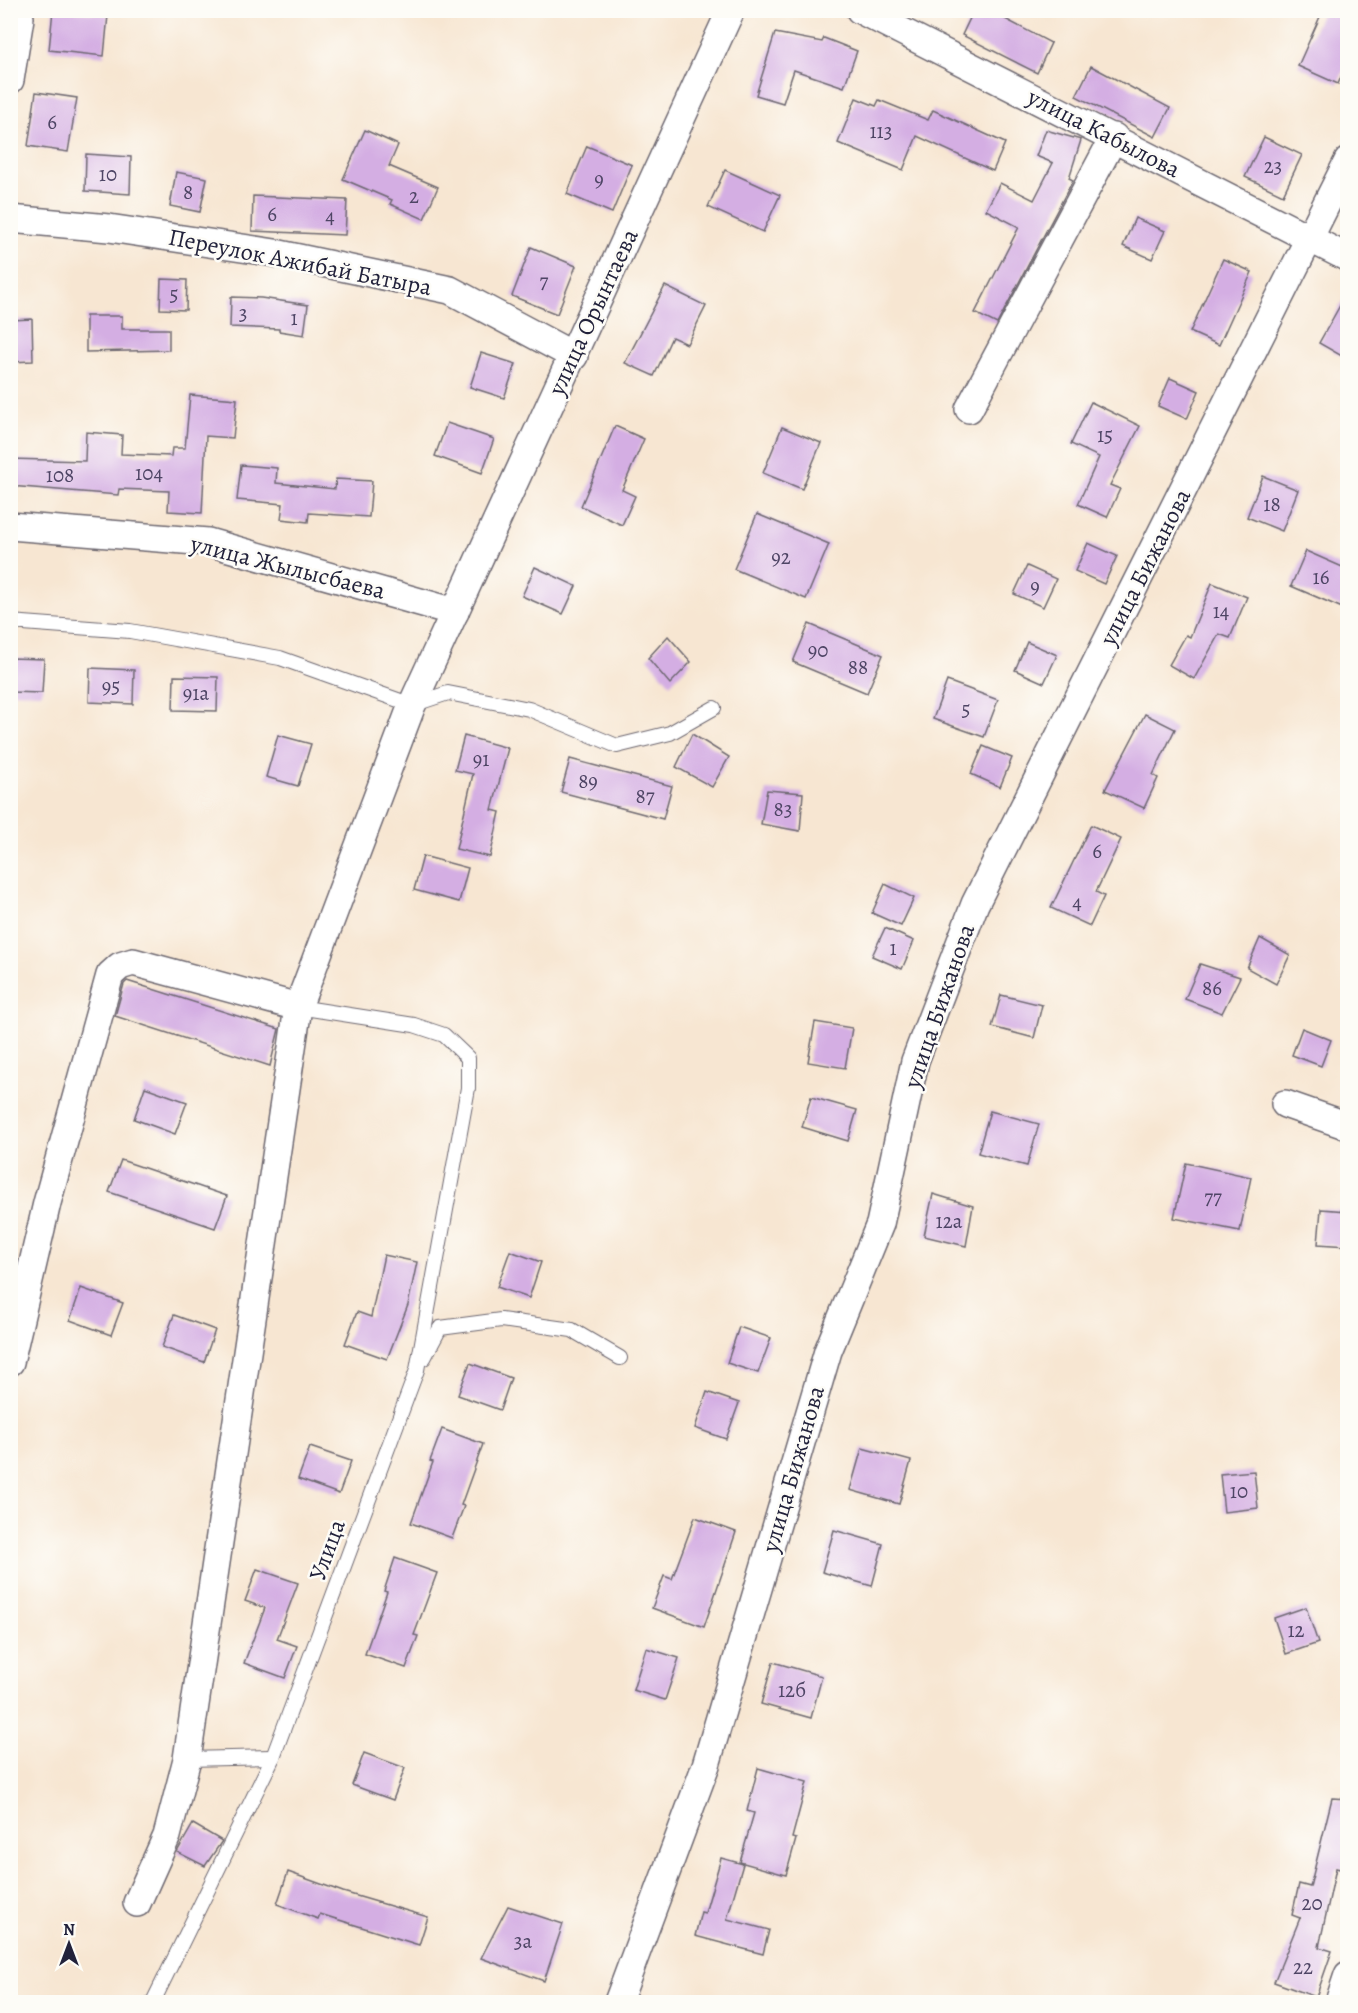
<svg xmlns="http://www.w3.org/2000/svg" width="1358" height="2013" font-family="Alegreya,serif">
	<style>
		.building { fill: #d4aee3 }
		.lines { fill: none; stroke-linecap: round; stroke-linejoin: round }
		.lane-casing { stroke: #6d6770; stroke-width: 16 }
		.street-casing { stroke: #6d6770; stroke-width: 30 }
		.lane { stroke: #fff; stroke-width: 14 }
		.street { stroke: #fff; stroke-width: 27 }
		.labels { text-anchor: middle; stroke-width: 5; stroke-linejoin: round; paint-order: stroke }
		.number-label { font-size: 21px; fill: #4e4565 }
		.street-label { font-size: 24px; fill: #22223b; stroke: #fdfcf7 }
	</style>
	<rect width="100%" height="100%" fill="#fdfcf7"/>
	<filter id="ink" filterUnits="userSpaceOnUse"><feTurbulence type="fractalNoise" baseFrequency=".0167" numOctaves="2"/><feDisplacementMap in="SourceGraphic" scale="12" xChannelSelector="R" yChannelSelector="G"/><feConvolveMatrix kernelMatrix="1 2 1 2 8 2 1 2 1" color-interpolation-filters="sRGB"/></filter>
	<filter id="wash" filterUnits="userSpaceOnUse"><feTurbulence type="fractalNoise" baseFrequency=".008" numOctaves="4" result="noise"/><feDisplacementMap in="SourceGraphic" scale="24" xChannelSelector="R" yChannelSelector="G"/><feGaussianBlur stdDeviation="1.35" result="paint"/><feColorMatrix in="noise" values="0 0 0 0 0 0 0 0 0 0 0 0 0 0 0 0 0 1.4 0 .05"/><feComposite in="paint" operator="in"/></filter>
	<g filter="url(#wash)">
		<rect width="100%" height="100%" fill="#f7e6d2"/>
		<g id="blocks">
			<!-- building -->
			<g class="building">
				<polygon points="53,10 108,15 104,56 49,50"/>
				<polygon points="974,10 988,10 1051,43 1037,73 962,35"/>
				<polygon points="1323,10 1347,10 1347,63 1338,84 1298,66"/>
				<polygon points="775,33 822,42 824,38 857,51 844,87 794,70 783,103 756,95"/>
				<polygon points="1091,66 1170,108 1155,137 1076,96"/>
				<polygon points="36,92 77,98 68,152 28,146"/>
				<polygon points="856,98 876,106 879,100 928,120 933,110 1005,143 993,171 917,136 903,170 838,143"/>
				<polygon points="365,130 398,145 389,166 438,187 424,219 390,204 392,200 343,179"/>
				<polygon points="1046,130 1081,140 1069,178 1073,180 997,324 975,313 1019,227 986,210 1000,183 1034,200 1053,163 1036,156"/>
				<polygon points="1264,137 1302,155 1283,195 1245,177"/>
				<polygon points="587,146 632,165 612,213 567,194"/>
				<polygon points="86,154 131,157 130,194 85,191"/>
				<polygon points="725,170 780,195 763,232 708,207"/>
				<polygon points="176,172 207,178 200,212 170,206"/>
				<polygon points="253,196 347,200 345,235 252,231"/>
				<polygon points="1135,218 1165,231 1152,259 1123,246"/>
				<polygon points="531,247 576,266 557,314 512,296"/>
				<polygon points="1223,259 1252,272 1219,345 1190,332"/>
				<polygon points="161,279 187,280 186,310 160,309"/>
				<polygon points="665,286 706,306 687,344 672,337 654,376 625,363"/>
				<polygon points="1347,293 1347,359 1319,343"/>
				<polygon points="231,297 261,298 308,305 304,335 279,331 279,329 230,327"/>
				<polygon points="86,316 122,316 122,329 169,329 169,350 86,352"/>
				<polygon points="32,319 33,361 10,362 10,320"/>
				<polygon points="481,353 516,364 504,398 470,387"/>
				<polygon points="1170,378 1199,391 1187,419 1158,406"/>
				<polygon points="190,395 237,399 233,438 206,436 202,513 168,511 169,491 119,489 118,495 10,486 10,459 85,461 86,432 122,435 121,454 171,456 172,448 185,448"/>
				<polygon points="1091,402 1140,426 1110,485 1120,489 1107,517 1078,504 1099,457 1071,444"/>
				<polygon points="447,423 494,439 482,473 435,456"/>
				<polygon points="615,426 644,439 622,490 635,496 622,525 581,506"/>
				<polygon points="782,427 821,443 802,489 763,473"/>
				<polygon points="241,465 277,468 276,483 335,489 336,479 372,481 369,517 309,513 308,522 281,519 283,504 237,500"/>
				<polygon points="1263,476 1298,490 1282,531 1247,517"/>
				<polygon points="757,514 829,544 806,599 734,569"/>
				<polygon points="1088,543 1117,556 1104,584 1075,571"/>
				<polygon points="1306,551 1347,569 1347,610 1291,586"/>
				<polygon points="1027,566 1056,579 1043,607 1014,594"/>
				<polygon points="535,567 576,586 563,614 522,596"/>
				<polygon points="1212,583 1247,597 1230,638 1219,634 1194,679 1169,665 1186,635 1190,637"/>
				<polygon points="809,624 883,655 867,693 793,662"/>
				<polygon points="668,636 691,662 670,684 648,658"/>
				<polygon points="1027,642 1057,655 1044,683 1015,670"/>
				<polygon points="10,658 44,659 42,693 10,692"/>
				<polygon points="90,668 134,670 133,704 89,702"/>
				<polygon points="174,676 218,677 217,711 173,710"/>
				<polygon points="947,681 998,700 984,737 933,719"/>
				<polygon points="1145,714 1175,729 1153,775 1158,778 1144,808 1105,790"/>
				<polygon points="692,734 729,757 712,787 676,767"/>
				<polygon points="278,735 311,744 298,786 266,777"/>
				<polygon points="464,736 508,748 492,810 500,812 490,857 456,849 473,774 455,770"/>
				<polygon points="983,746 1012,758 1000,787 971,774"/>
				<polygon points="570,759 672,786 663,819 561,792"/>
				<polygon points="767,790 803,793 800,831 761,824"/>
				<polygon points="1091,825 1121,839 1096,892 1104,896 1090,926 1051,908"/>
				<polygon points="423,856 468,868 459,902 414,890"/>
				<polygon points="885,884 914,898 901,926 872,913"/>
				<polygon points="885,928 914,941 902,969 872,956"/>
				<polygon points="1260,938 1290,955 1276,984 1247,968"/>
				<polygon points="1200,964 1240,977 1222,1013 1185,999"/>
				<polygon points="127,981 279,1029 270,1066 115,1016 124,984"/>
				<polygon points="1001,995 1042,1005 1034,1038 992,1027"/>
				<polygon points="815,1022 852,1028 845,1068 808,1062"/>
				<polygon points="1302,1028 1331,1040 1321,1066 1292,1055"/>
				<polygon points="145,1087 187,1102 175,1134 134,1119"/>
				<polygon points="811,1097 857,1110 848,1141 802,1127"/>
				<polygon points="990,1111 1039,1124 1027,1166 978,1153"/>
				<polygon points="121,1160 227,1196 215,1228 109,1192"/>
				<polygon points="1186,1163 1251,1177 1240,1231 1174,1218"/>
				<polygon points="933,1194 973,1206 966,1246 924,1236"/>
				<polygon points="1321,1209 1347,1211 1347,1246 1318,1244"/>
				<polygon points="510,1251 541,1262 529,1298 497,1287"/>
				<polygon points="384,1255 417,1262 408,1305 387,1359 345,1344 357,1312 371,1317"/>
				<polygon points="81,1288 123,1303 111,1335 70,1320"/>
				<polygon points="174,1315 215,1330 204,1362 162,1347"/>
				<polygon points="739,1327 771,1338 758,1373 727,1363"/>
				<polygon points="470,1363 511,1378 500,1410 458,1395"/>
				<polygon points="707,1392 739,1403 726,1439 695,1428"/>
				<polygon points="442,1429 483,1444 461,1505 464,1506 452,1538 411,1523 433,1462 430,1461"/>
				<polygon points="310,1447 351,1461 339,1494 298,1479"/>
				<polygon points="862,1448 911,1461 899,1504 850,1490"/>
				<polygon points="1254,1471 1258,1508 1224,1512 1220,1474"/>
				<polygon points="695,1517 736,1532 704,1627 652,1608 664,1576 672,1579"/>
				<polygon points="834,1530 883,1544 872,1586 822,1572"/>
				<polygon points="395,1558 437,1573 414,1635 418,1636 406,1668 365,1654 387,1592 384,1591"/>
				<polygon points="257,1569 298,1583 277,1639 297,1646 285,1678 244,1663 265,1608 245,1601"/>
				<polygon points="1306,1607 1318,1643 1286,1654 1274,1618"/>
				<polygon points="646,1648 679,1658 665,1700 633,1690"/>
				<polygon points="773,1662 822,1676 811,1718 761,1704"/>
				<polygon points="364,1753 405,1768 393,1800 352,1785"/>
				<polygon points="758,1768 807,1782 792,1838 796,1839 786,1875 740,1862 754,1813 747,1811"/>
				<polygon points="1332,1798 1347,1799 1347,1858 1344,1870 1336,1868 1319,1947 1332,1951 1316,1997 1274,1982 1300,1918 1292,1915 1299,1884 1310,1887"/>
				<polygon points="193,1824 222,1841 205,1866 177,1852"/>
				<polygon points="721,1858 743,1864 727,1919 769,1930 763,1954 695,1936 701,1912 705,1913"/>
				<polygon points="288,1872 343,1892 428,1917 419,1945 320,1914 318,1919 277,1904"/>
				<polygon points="508,1906 563,1924 544,1981 481,1958"/>
			</g>
		</g>
	</g>
	<g filter="url(#ink)">
		<use href="#blocks" fill-opacity="0" stroke="#6d6770" stroke-width="1.5"/>
		<g class="lines">
			<defs>
				<g id="lane">
					<polyline points="10,622 130,631 280,658 412,705 448,693 529,709 617,746 670,733 714,708"/>
					<polyline points="424,1358 440,1328 501,1320 572,1330 620,1358"/>
					<polyline points="187,1759 273,1757"/>
					<polyline points="153,2002 273,1757 417,1370 468,1088 468,1058 444,1035 414,1025 298,1007"/>
				</g>
				<g id="street">
					<polyline points="860,10 1348,258"/>
					<polyline points="10,80 20,18 18,10"/>
					<polyline points="10,219 109,228 275,253 450,290 574,356"/>
					<polyline points="969,409 1114,137"/>
					<polyline points="10,526 208,542 455,612"/>
					<polyline points="1285,1104 1348,1126"/>
					<polyline points="10,1362 47,1203 110,975 120,966 133,962 298,1007"/>
					<polyline points="137,1903 167,1836 187,1759 298,1007 412,705 731,10"/>
					<polyline points="618,2002 706,1765 828,1351 880,1224 915,1061 975,904 1348,161"/>
					<polyline points="1339,2002 1348,1975"/>
				</g>
			</defs>
			<!-- lane casing -->
			<use href="#lane" class="lane-casing"/>
			<!-- street casing -->
			<use href="#street" class="street-casing"/>
			<!-- lane -->
			<use href="#lane" class="lane"/>
			<!-- street -->
			<use href="#street" class="street"/>
		</g>
	</g>
	<g class="labels">
		<!-- number labels -->
		<g class="number-label">
			<text x="52" y="129">6</text>
			<text x="881" y="138">113</text>
			<text x="1273" y="173">23</text>
			<text x="108" y="181">10</text>
			<text x="599" y="186">9</text>
			<text x="188" y="199">8</text>
			<text x="414" y="203">2</text>
			<text x="272" y="221">6</text>
			<text x="330" y="223">4</text>
			<text x="544" y="288">7</text>
			<text x="174" y="301">5</text>
			<text x="243" y="320">3</text>
			<text x="294" y="325">1</text>
			<text x="1105" y="442">15</text>
			<text x="149" y="480">104</text>
			<text x="60" y="482">108</text>
			<text x="1272" y="511">18</text>
			<text x="781" y="564">92</text>
			<text x="1321" y="584">16</text>
			<text x="1035" y="593">9</text>
			<text x="1221" y="618">14</text>
			<text x="818" y="657">90</text>
			<text x="858" y="674">88</text>
			<text x="111" y="693">95</text>
			<text x="196" y="700">91а</text>
			<text x="966" y="716">5</text>
			<text x="481" y="766">91</text>
			<text x="588" y="788">89</text>
			<text x="645" y="803">87</text>
			<text x="783" y="816">83</text>
			<text x="1097" y="858">6</text>
			<text x="1077" y="909">4</text>
			<text x="893" y="955">1</text>
			<text x="1212" y="995">86</text>
			<text x="1213" y="1204">77</text>
			<text x="949" y="1228">12а</text>
			<text x="1239" y="1498">10</text>
			<text x="1296" y="1637">12</text>
			<text x="792" y="1697">12б</text>
			<text x="1312" y="1910">20</text>
			<text x="523" y="1948">3а</text>
			<text x="1303" y="1974">22</text>
		</g>
		<!-- street labels -->
		<g class="street-label">
			<text transform="translate(1104 133) rotate(27)" y="8">улица Кабылова</text>
			<text transform="translate(300 262) rotate(11)" y="8">Переулок Ажибай Батыра</text>
			<text transform="translate(593 312) rotate(-65)" y="8">улица Орынтаева</text>
			<text transform="translate(288 567) rotate(14)" y="8">улица Жылысбаева</text>
			<text transform="translate(1145 567) rotate(-63)" y="8">улица Бижанова</text>
			<text transform="translate(939 1006) rotate(-71)" y="8">улица Бижанова</text>
			<text transform="translate(793 1469) rotate(-74)" y="8">улица Бижанова</text>
			<text transform="translate(327 1550) rotate(-70)" y="8">Улица</text>
		</g>
	</g>
	<!-- margin -->
	<rect width="1358" height="2013" fill="none" stroke="#fdfcf7" stroke-width="36"/>
	<!-- north arrow -->
	<g transform="translate(69 1944)" stroke="#fdfcf7" stroke-width="4.5" paint-order="stroke">
	<path d="M0-4.5L10 22L0 15L-10 22Z" fill="#22223b"/>
	<text y="-9" font-size="16" font-weight="bold" text-anchor="middle" fill="#22223b">N</text>
	</g>
</svg>
